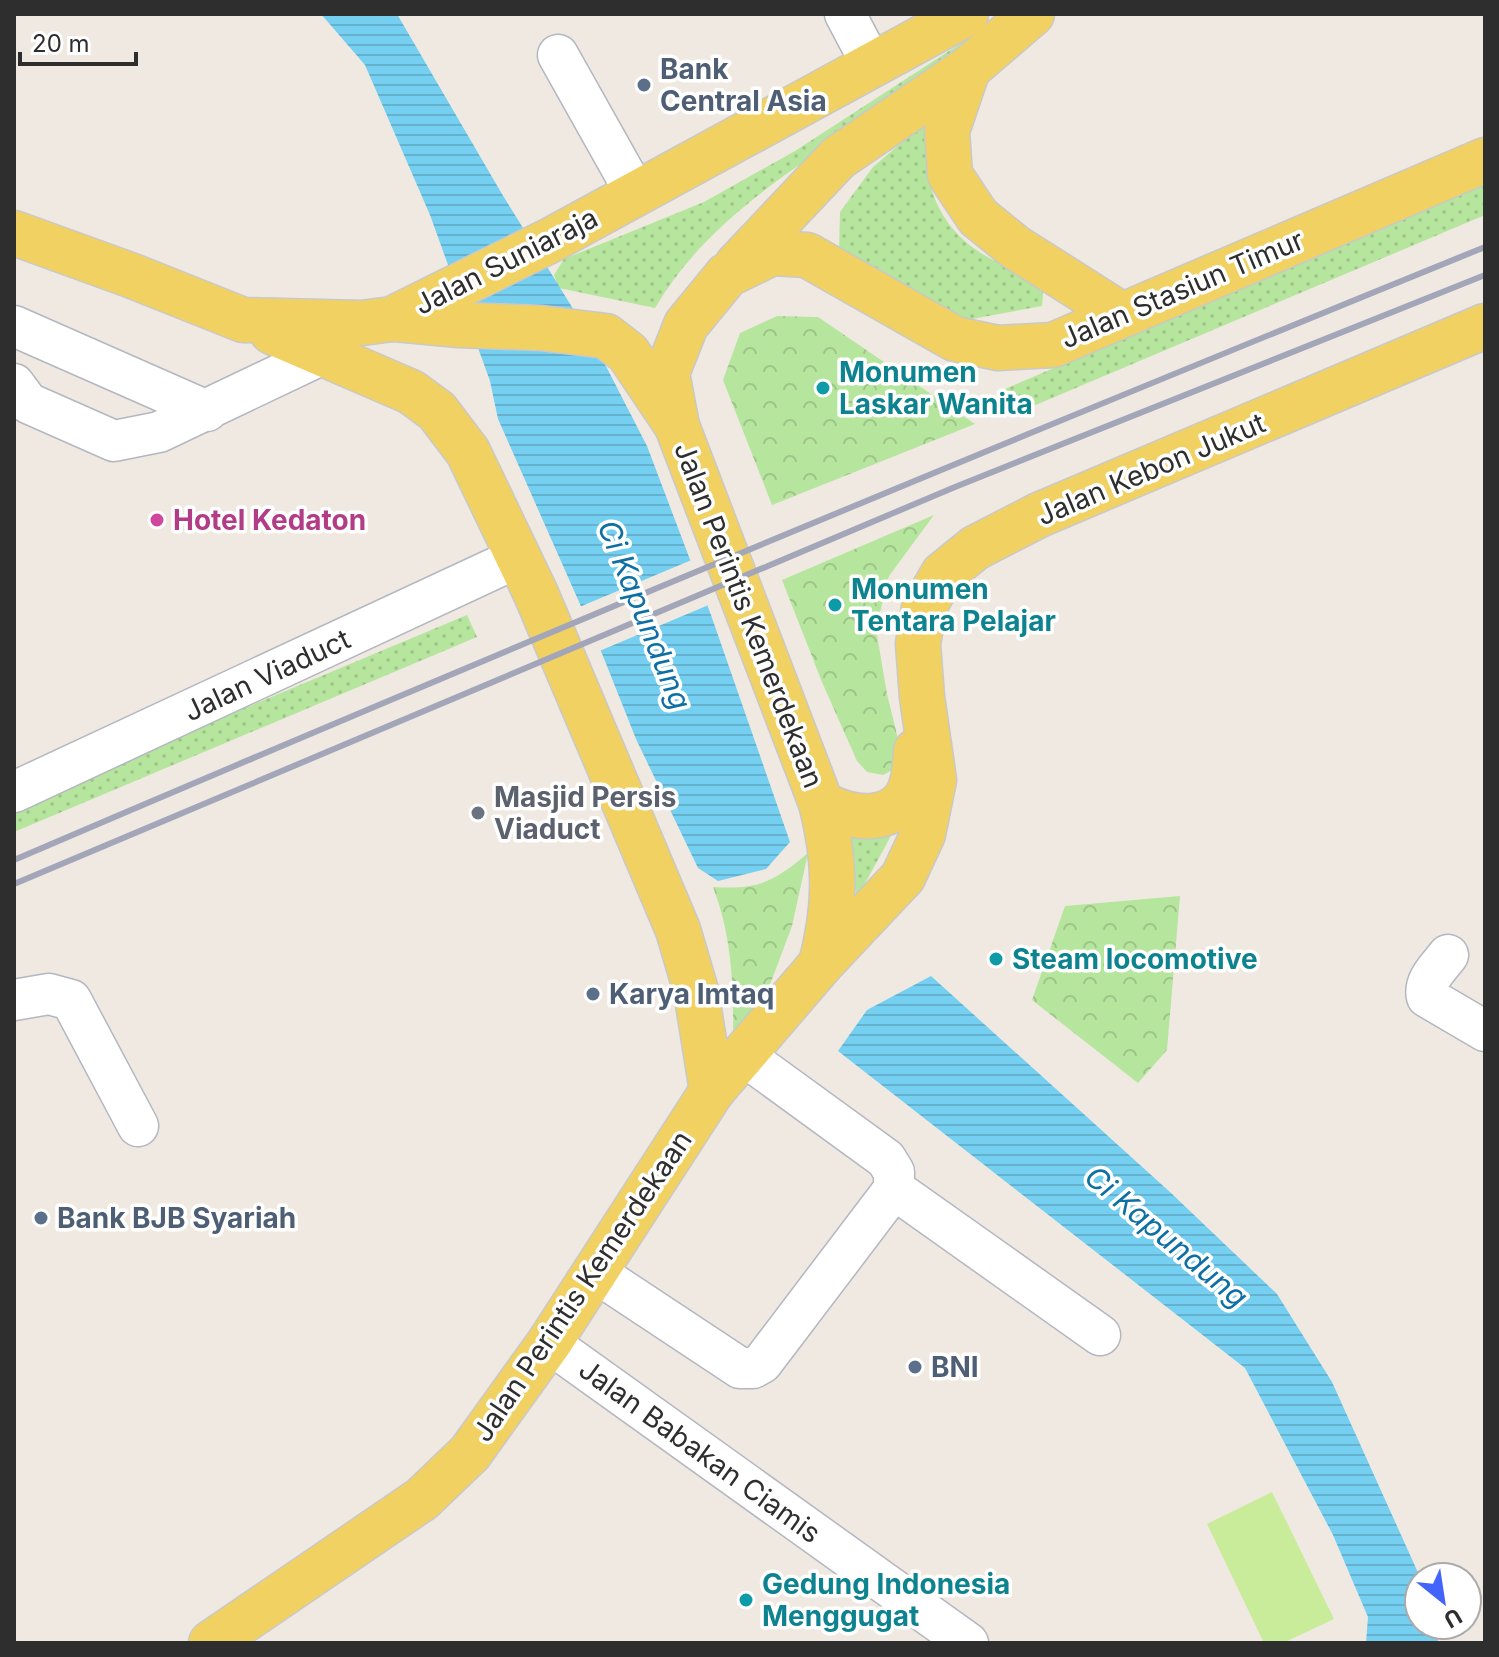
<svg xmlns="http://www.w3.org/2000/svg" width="1499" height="1657" font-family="Inter,sans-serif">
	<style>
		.park { fill: url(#park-crowns) }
		.garden { fill: url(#garden-dots) }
		.pitch { fill: #c9ec9a }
		.water { fill: url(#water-rules) }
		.pier { fill: #efe9e1 }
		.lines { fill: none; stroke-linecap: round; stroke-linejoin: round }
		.minor-casing { stroke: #b4b7c1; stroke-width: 43 }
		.major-casing { stroke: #c9c9c9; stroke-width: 47 }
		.minor { stroke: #fff; stroke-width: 40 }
		.major { stroke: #f2d163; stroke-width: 44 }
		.rail { stroke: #a3a6b8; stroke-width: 6 }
		.service-dot { fill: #5c6f8a; stroke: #fff; stroke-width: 3 }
		.culture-dot { fill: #0f9aa8; stroke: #fff; stroke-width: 3 }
		.hotel-dot { fill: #d1479c; stroke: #fff; stroke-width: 3 }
		.worship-dot { fill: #6b7280; stroke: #fff; stroke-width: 3 }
		.labels { text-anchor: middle; stroke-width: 7; stroke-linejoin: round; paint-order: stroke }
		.service-label { font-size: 28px; font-weight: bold; fill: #4e5e75; stroke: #fff; text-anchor: start }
		.street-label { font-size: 28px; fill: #2e2e2e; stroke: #fff }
		.culture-label { font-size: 28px; font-weight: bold; fill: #0d838f; stroke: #fff; text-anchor: start }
		.hotel-label { font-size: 28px; font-weight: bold; fill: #b23c85; stroke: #fff; text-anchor: start }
		.worship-label { font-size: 28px; font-weight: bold; fill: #5b616d; stroke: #fff; text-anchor: start }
		.water-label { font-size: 30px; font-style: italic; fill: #0d6fa3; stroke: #fff }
	</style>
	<defs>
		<pattern id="park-crowns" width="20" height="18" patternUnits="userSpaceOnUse" patternTransform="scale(2)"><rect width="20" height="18" fill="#b6e59e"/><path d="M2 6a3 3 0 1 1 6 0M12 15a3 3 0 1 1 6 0" fill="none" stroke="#9dc588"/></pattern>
		<pattern id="garden-dots" width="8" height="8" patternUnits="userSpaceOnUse" patternTransform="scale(2)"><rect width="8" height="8" fill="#b6e59e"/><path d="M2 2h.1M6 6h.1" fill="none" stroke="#9dc588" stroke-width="1.8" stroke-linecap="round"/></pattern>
		<pattern id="water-rules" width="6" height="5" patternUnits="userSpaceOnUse" patternTransform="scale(2)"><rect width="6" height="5" fill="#75cff0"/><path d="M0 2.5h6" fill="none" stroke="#66b2ce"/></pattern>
	</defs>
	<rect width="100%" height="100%" fill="#efe9e1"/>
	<!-- park -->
	<g class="park">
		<polygon points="777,316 818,317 975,424 772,505 723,380 740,333"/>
		<polygon points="934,515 889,576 876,629 887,694 900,747 894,769 883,775 867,772 857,761 822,682 782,580"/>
		<path d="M808,853L792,926L771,982L733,1040C734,988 732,936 713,887C758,890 774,882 808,853Z"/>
		<polygon points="1180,896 1167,1050 1138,1083 1032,1000 1065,906"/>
	</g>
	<!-- garden -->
	<g class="garden">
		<path d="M992,23L993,36C948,66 902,96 856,127C781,176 701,229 655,308L559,288L554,275L564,259L704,202L795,151Z"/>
		<path d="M923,124C926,131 931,139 933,147C936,159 927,172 930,184C945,241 991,264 1044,280L1042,306L956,322L839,253L840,212L873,167Z"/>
		<polygon points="1485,183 1485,215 1014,414 1005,389"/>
		<polygon points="467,615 477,637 14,832 14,805"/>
		<polygon points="844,829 892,834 857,898"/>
	</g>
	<!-- pitch -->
	<polygon class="pitch" points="1272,1492 1334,1619 1283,1643 1264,1643 1207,1524"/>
	<!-- water -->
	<g class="water">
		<polygon points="321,14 397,14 502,194 593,341 647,446 711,615 790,842 766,869 718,881 698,868 636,739 603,656 498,419 490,381 430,215 365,65"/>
		<polygon points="931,976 1171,1193 1277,1294 1332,1382 1420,1577 1419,1625 1436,1625 1438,1643 1366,1643 1368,1617 1333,1535 1245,1368 838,1051 867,1010"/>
	</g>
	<!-- pier -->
	<polygon class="pier" points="694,559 711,604 597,652 577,608"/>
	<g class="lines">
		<defs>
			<g id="minor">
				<polyline points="845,14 872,65"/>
				<polyline points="558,55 636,194"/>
				<polyline points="14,326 207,411"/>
				<polyline points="14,384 28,403 114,441 159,432 325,353"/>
				<polyline points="14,792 519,557"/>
				<path d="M1448,955C1439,967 1423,981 1427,997L1485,1031"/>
				<polyline points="14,1000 49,994 71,1000 138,1126"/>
				<polyline points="894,1189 1100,1335"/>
				<polyline points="595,1272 740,1368 753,1368 762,1363 894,1189 894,1172 886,1159 743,1055"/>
				<polyline points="549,1343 968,1643"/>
			</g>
			<g id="major">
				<polyline points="968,69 947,131 950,175 978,217 1015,247 1122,315"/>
				<polyline points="14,233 130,275 243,320 362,323 392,319 553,239 966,14"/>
				<polyline points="737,265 838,158 968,69 1032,14"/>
				<path d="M395,319L459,325L541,328L606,336L628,353L677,426L821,803C836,862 836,905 821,964"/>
				<polyline points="272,332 411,392 437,411 468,452 536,594 678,930 696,991 712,1091"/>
				<polyline points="677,426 667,373 686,325 727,275 772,253 807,255 955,339 998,348 1053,345 1485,160"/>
				<path d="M821,803C851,821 901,826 912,783C915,773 915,761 916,751"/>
				<polyline points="211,1643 422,1499 470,1453 549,1343 712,1091 821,964 903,877 923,834 934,780 922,697 918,644 924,607 943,574 975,548 1039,515 1485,326"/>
			</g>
		</defs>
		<!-- minor casing -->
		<use href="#minor" class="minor-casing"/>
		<!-- major casing -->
		<use href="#major" class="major-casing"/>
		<!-- minor -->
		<use href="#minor" class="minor"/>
		<!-- major -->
		<use href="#major" class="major"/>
		<!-- rail -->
		<g class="rail">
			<path d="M14,860C502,651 993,447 1485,247"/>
			<polyline points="14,884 955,487 1485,275"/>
		</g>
	</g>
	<!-- markers -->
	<g class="service-dot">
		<circle cx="644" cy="85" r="8"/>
		<circle cx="593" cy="994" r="8"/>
		<circle cx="41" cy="1218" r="8"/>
		<circle cx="915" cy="1367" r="8"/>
	</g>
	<g class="culture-dot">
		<circle cx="823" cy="388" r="8"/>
		<circle cx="835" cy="605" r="8"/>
		<circle cx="996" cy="959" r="8"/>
		<circle cx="746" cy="1600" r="8"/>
	</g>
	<circle class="hotel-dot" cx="157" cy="520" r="8"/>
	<circle class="worship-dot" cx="478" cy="813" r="8"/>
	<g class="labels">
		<!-- service labels -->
		<g class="service-label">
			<text x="660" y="79">Bank<tspan x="660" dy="32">Central Asia</tspan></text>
			<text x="609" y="1004">Karya Imtaq</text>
			<text x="57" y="1228">Bank BJB Syariah</text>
			<text x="931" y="1377">BNI</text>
		</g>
		<!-- street labels -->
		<g class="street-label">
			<text transform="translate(506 261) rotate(-27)" y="10">Jalan Suniaraja</text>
			<text transform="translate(1182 289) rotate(-23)" y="10">Jalan Stasiun Timur</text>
			<text transform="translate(1151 469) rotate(-23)" y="10">Jalan Kebon Jukut</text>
			<text transform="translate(749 615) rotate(69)" y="10">Jalan Perintis Kemerdekaan</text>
			<text transform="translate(267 675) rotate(-25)" y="10">Jalan Viaduct</text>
			<text transform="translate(582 1286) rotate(-56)" y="10">Jalan Perintis Kemerdekaan</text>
			<text transform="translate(700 1451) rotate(36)" y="10">Jalan Babakan Ciamis</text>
		</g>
		<!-- culture labels -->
		<g class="culture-label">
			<text x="839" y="382">Monumen<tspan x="839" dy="32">Laskar Wanita</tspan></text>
			<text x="851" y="599">Monumen<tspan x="851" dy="32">Tentara Pelajar</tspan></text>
			<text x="1012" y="969">Steam locomotive</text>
			<text x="762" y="1594">Gedung Indonesia<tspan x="762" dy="32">Menggugat</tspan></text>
		</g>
		<!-- hotel labels -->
		<g class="hotel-label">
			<text x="173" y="530">Hotel Kedaton</text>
		</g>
		<!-- worship labels -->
		<g class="worship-label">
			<text x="494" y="807">Masjid Persis<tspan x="494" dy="32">Viaduct</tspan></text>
		</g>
		<!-- water labels -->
		<g class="water-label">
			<text transform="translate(644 615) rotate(68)" y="10">Ci Kapundung</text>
			<text transform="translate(1166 1237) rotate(40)" y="10">Ci Kapundung</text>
		</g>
	</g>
	<!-- border -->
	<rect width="1499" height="1657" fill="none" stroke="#2e2e2e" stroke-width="32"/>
	<!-- north arrow -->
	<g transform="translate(1443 1601) rotate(150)"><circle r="38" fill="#ffffff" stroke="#ababab" stroke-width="2"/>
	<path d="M0-6L14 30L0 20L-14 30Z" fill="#4264fb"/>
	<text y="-12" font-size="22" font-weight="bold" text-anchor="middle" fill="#2e2e2e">U</text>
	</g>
	<!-- scale -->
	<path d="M20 52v12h116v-12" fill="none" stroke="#2e2e2e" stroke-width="4"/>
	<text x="32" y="52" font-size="24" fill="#2e2e2e" stroke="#ffffff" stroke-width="6" paint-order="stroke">20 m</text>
</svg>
